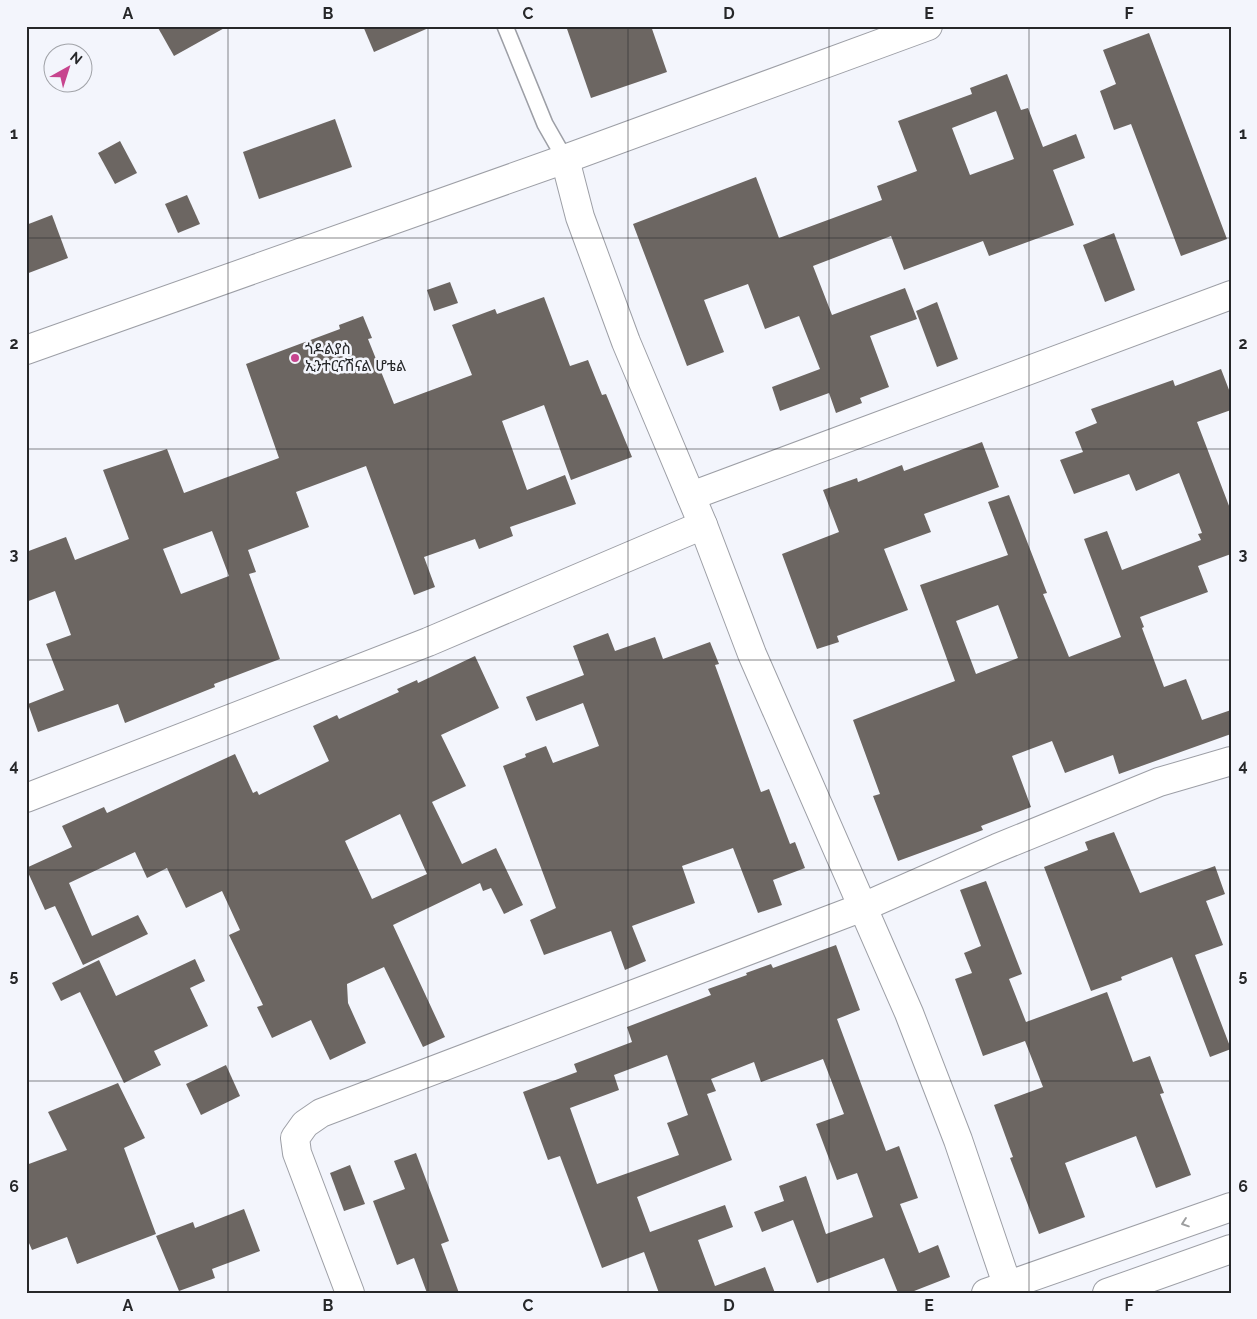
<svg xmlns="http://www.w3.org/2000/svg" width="1257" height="1319" font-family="Raleway,'Noto Sans Ethiopic',sans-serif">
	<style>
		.building { fill: #6c6662; fill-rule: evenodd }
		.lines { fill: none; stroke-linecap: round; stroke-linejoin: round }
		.lane-casing { stroke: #9d9fa6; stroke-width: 18 }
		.street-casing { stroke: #9d9fa6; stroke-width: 30 }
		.secondary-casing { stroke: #9d9fa6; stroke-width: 30 }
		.lane { stroke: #fff; stroke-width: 15 }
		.street { stroke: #fff; stroke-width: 28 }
		.secondary { stroke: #fff; stroke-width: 28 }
		.oneway { stroke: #9d9e9f }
		.grid { fill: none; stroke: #262729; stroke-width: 1; stroke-opacity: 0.55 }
		.poi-dot { fill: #c7458e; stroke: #f3f5fc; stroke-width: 2 }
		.labels { text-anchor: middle; stroke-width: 5; stroke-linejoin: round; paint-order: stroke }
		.poi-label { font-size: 15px; fill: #262729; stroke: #f3f5fc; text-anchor: start }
		.neatline { fill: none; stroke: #262729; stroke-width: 2 }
		.grid-label { font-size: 16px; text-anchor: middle; font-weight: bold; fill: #262729 }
	</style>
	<rect width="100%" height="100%" fill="#f3f5fc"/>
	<!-- building -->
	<g class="building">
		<polygon points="157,26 228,26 174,56"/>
		<polygon points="363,26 433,26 374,52"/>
		<polygon points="566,26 651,26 667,72 591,98"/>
		<polygon points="1149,33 1227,239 1181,256 1131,124 1114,130 1100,91 1116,84 1103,50"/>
		<path d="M1007,74L1021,110L1028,108L1043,147L1076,134L1085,158L1053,170L1074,225L989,256L983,241L904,270L891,236L813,266L832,315L905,288L917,319L870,336L889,387L860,398L862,403L836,413L829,393L780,411L772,387L820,369L799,316L765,329L748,284L704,300L724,352L687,366L633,224L756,177L779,238L882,200L877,186L917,171L898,121L972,94L970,88ZM996,111L1014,159L970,175L952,128Z"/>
		<polygon points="335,119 352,167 259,199 243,152"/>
		<polygon points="120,141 137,173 115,184 98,153"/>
		<polygon points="187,195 200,224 178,233 165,204"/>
		<polygon points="52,215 68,258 26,274 26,225"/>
		<polygon points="1114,233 1135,290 1105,302 1083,245"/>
		<polygon points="450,282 458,303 434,311 427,290"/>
		<path d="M544,297L570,366L588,360L602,395L606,394L632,457L571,480L544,405L502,421L527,490L565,475L576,504L510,527L513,536L479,549L475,539L424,557L435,587L414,595L366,466L296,492L309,527L248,550L256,572L249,574L280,659L214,684L215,687L125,723L118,704L38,732L28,704L64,690L46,644L71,635L55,591L26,602V552L66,537L75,560L129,539L103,470L167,449L184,493L279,458L246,364L340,329L339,325L363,316L372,338L368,339L394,404L472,375L452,325L495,309L497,314ZM212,531L229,576L181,594L163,549Z"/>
		<polygon points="937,302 958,359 937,367 916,311"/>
		<path d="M1221,369L1231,395V410L1197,422L1231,511V554L1198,566L1208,592L1140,617L1144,627L1142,628L1164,687L1186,679L1202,720L1231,710V734L1119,774L1113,755L1065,773L1052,741L1012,756L1031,807L981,826L983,830L898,861L873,796L880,794L853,720L955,681L920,585L1008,555L988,502L1009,495L1047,593L1043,594L1069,657L1121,637L1084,539L1107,531L1122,570L1201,540L1198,534L1202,533L1179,473L1136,491L1129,474L1074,494L1060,460L1083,452L1075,432L1097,423L1091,409L1173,380L1175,386ZM998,605L1018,658L976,674L956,621Z"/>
		<polygon points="982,442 999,487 924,514 931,532 884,549 908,610 837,636 839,642 817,649 782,554 839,532 823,490 857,478 858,482 902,465 904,471"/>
		<polygon points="608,633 615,651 655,637 663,659 710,642 719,664 715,665 761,792 769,789 790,844 795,842 805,868 773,880 782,905 758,913 733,848 682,866 695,903 632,926 646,961 625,970 611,931 544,955 530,920 556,908 503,766 526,757 525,754 546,746 553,763 599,746 583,703 536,721 526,697 584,675 573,646"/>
		<path d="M475,656L499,708L441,735L466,786L432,802L462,864L496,848L523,905L504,914L491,888L483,891L480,883L393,925L445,1037L423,1047L384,967L347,984L348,1003L366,1043L330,1060L311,1020L272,1038L257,1007L263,1005L229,935L240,930L222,891L186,908L167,868L147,878L135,852L69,883L92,936L138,915L148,934L83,965L55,906L45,910L26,868L72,847L62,826L104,807L107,813L235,754L253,793L257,791L259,795L329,761L313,726L337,715L339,719L399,692L397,689L417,680L418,683ZM400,814L427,874L372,899L345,841Z"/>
		<polygon points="1114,832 1140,893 1215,866 1225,894 1206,901 1223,945 1195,955 1231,1049 1210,1057 1172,957 1121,977 1122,980 1091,991 1044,867 1088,850 1085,842"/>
		<polygon points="986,881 1022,974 1009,979 1026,1022 1107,992 1133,1062 1150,1056 1164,1093 1160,1094 1191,1175 1156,1188 1136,1136 1065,1163 1085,1217 1039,1234 1010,1158 1013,1157 994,1105 1043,1087 1025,1041 983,1056 955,979 972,973 964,953 981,946 960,890"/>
		<path d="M836,945L860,1010L837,1019L886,1151L899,1146L918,1198L900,1204L919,1253L938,1245L950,1277L909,1293H898L884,1258L817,1283L793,1220L762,1232L754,1212L784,1201L779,1186L806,1176L826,1234L873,1217L857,1173L837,1180L816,1124L844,1114L823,1059L761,1082L754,1062L711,1079L716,1091L707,1094L732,1160L637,1197L650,1232L725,1205L733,1227L698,1240L715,1286L765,1267L775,1293H659L644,1252L602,1268L560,1156L548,1160L523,1092L577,1072L574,1064L632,1042L627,1027L711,995L708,989L747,975L746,973L771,964L773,968ZM667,1055L688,1115L667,1123L679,1155L597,1184L570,1108L619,1090L614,1075Z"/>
		<polygon points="195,959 205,981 190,988 208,1026 154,1051 161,1065 124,1083 80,992 61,1001 52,983 99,960 116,996"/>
		<polygon points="226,1065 240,1096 201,1115 186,1084"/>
		<polygon points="118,1083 145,1138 124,1148 156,1234 77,1264 67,1237 32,1250 26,1236 26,1165 67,1150 48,1112"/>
		<polygon points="416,1153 449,1241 441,1244 459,1293 427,1293 414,1258 397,1265 373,1201 405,1189 394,1161"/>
		<polygon points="350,1165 365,1204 344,1211 330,1173"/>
		<polygon points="244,1209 260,1251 212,1269 215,1278 179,1291 156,1236 193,1222 195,1228"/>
	</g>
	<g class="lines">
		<defs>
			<polyline id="lane" points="505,26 545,124 565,159"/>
			<g id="street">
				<polyline points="565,159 580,217 626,342 703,525 752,654 909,1013 958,1140 1010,1293"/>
				<polyline points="691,496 1231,295"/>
				<polyline points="26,798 428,642 703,525"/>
				<polyline points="350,1293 297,1153 295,1138 305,1124 321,1113 863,907 997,848 1159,782 1231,761"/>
				<polyline points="986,1293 1231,1207"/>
				<polyline points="1107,1293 1231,1249"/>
			</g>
			<polyline id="secondary" points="26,350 565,159 928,26"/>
		</defs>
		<!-- lane casing -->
		<use href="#lane" class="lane-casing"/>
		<!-- street casing -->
		<use href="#street" class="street-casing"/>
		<!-- secondary casing -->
		<use href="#secondary" class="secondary-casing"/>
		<!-- lane -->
		<use href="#lane" class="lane"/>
		<!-- street -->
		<use href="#street" class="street"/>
		<!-- secondary -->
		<use href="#secondary" class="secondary"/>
	</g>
	<!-- one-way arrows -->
	<defs><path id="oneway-chevron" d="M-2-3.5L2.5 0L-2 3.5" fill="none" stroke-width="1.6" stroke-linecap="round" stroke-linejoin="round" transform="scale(1.25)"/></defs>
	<use class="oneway" href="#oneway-chevron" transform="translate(1185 1223) rotate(161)"/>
	<!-- grid -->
	<path class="grid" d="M228,26V1293M428,26V1293M628,26V1293M829,26V1293M1029,26V1293M26,238H1231M26,449H1231M26,660H1231M26,870H1231M26,1081H1231"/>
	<!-- markers -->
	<circle class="poi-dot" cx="295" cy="358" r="5"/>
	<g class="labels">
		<!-- poi labels -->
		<g class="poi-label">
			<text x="305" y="354">ጎዶልያስ<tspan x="305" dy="17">ኢንተርናሽናል ሆቴል</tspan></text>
		</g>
	</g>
	<!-- border -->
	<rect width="1257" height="1319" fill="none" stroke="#f3f5fc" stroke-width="55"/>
	<!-- north arrow -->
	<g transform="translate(68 68) rotate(39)"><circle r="24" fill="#f3f5fc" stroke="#a1a3a8"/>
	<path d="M0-4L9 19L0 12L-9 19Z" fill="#c7458e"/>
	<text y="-8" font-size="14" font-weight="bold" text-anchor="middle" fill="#262729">N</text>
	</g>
	<rect x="28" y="28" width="1202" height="1264" class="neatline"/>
	<g class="grid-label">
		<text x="128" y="19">A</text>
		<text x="328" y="19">B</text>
		<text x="528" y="19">C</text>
		<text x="729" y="19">D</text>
		<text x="929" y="19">E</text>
		<text x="1129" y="19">F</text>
		<text x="14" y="139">1</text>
		<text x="1243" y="139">1</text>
		<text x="14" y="349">2</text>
		<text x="1243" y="349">2</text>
		<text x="14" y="560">3</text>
		<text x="1243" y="560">3</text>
		<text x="14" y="771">4</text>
		<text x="1243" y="771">4</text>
		<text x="14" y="981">5</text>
		<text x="1243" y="981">5</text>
		<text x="14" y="1192">6</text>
		<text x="1243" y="1192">6</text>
		<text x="128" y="1311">A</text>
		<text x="328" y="1311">B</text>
		<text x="528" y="1311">C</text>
		<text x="729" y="1311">D</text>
		<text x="929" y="1311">E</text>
		<text x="1129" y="1311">F</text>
	</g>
</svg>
